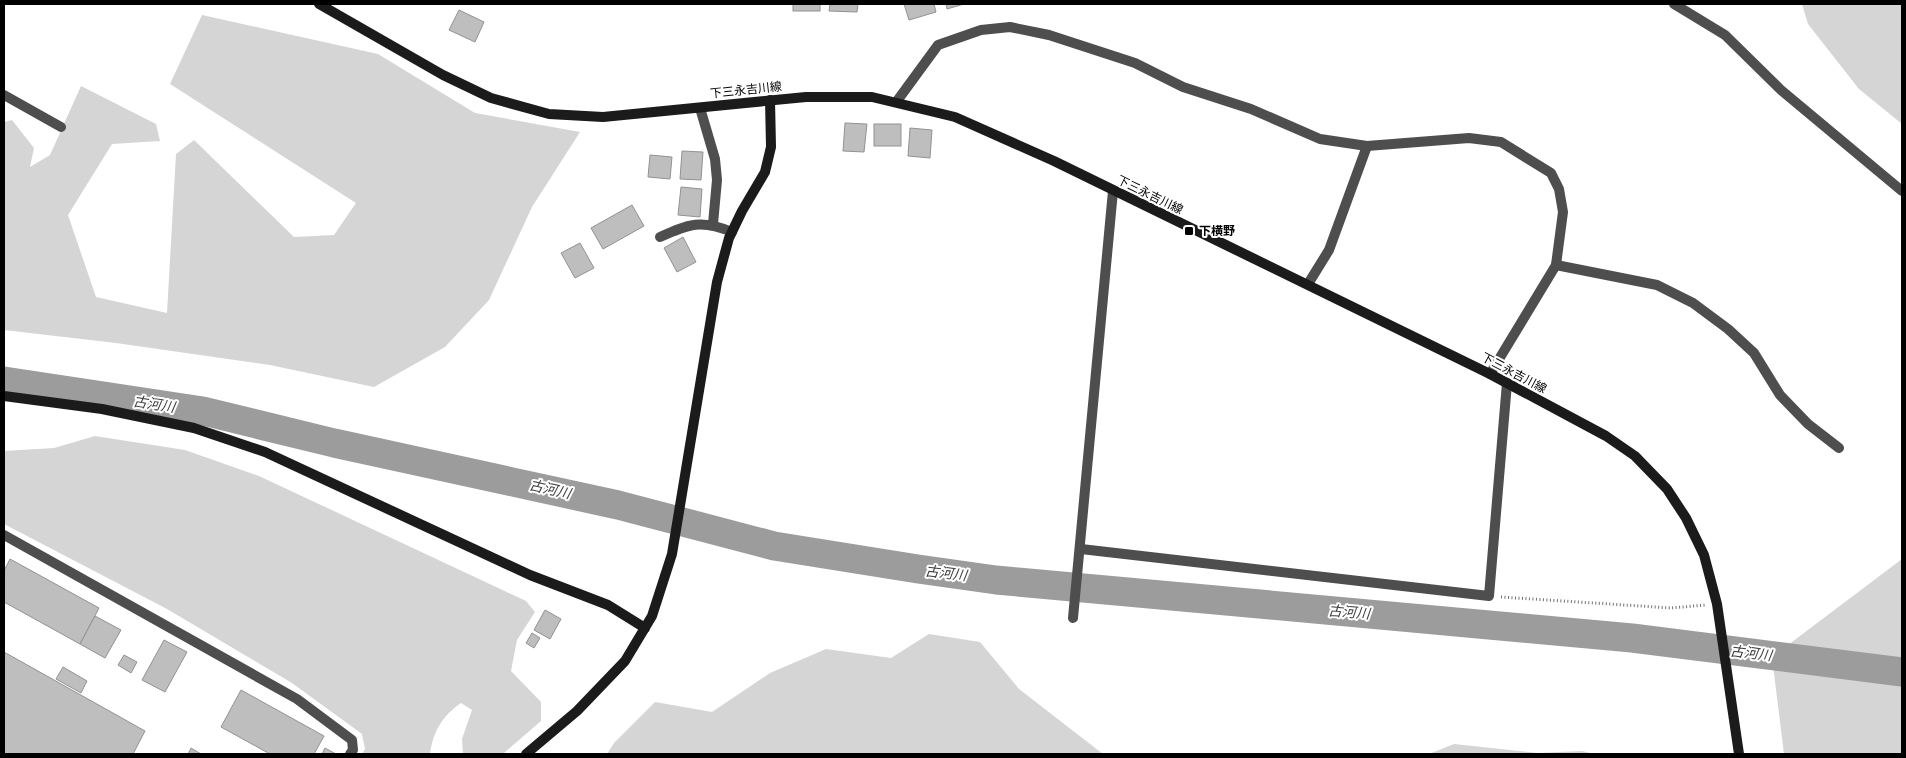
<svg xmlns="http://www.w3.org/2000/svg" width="1906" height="758" font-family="'Work Sans','Noto Sans JP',sans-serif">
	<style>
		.green { fill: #d5d5d5 }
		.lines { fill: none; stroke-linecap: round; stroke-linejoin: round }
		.river { stroke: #9c9c9c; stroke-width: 29 }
		.building { fill: #bebebe; stroke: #929292 }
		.path { stroke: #707070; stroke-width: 3; stroke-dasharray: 1 2.5; stroke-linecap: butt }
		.street { stroke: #4e4e4e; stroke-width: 10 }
		.secondary { stroke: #1b1b1b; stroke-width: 10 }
		.poi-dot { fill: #000; stroke: #fff; stroke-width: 2 }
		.labels { text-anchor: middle; stroke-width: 4; stroke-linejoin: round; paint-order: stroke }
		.street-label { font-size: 12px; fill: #000; stroke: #fff }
		.poi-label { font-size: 12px; font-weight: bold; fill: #000; stroke: #fff; text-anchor: start }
		.water-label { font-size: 14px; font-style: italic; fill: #3d3d3d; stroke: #fff }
	</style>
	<rect width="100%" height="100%" fill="#fff"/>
	<!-- green -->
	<g class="green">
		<polygon points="1802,4 1902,4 1902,124 1859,89 1808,24"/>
		<polygon points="202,15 378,54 475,113 580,132 532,207 489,300 445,347 374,387 270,365 116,343 4,330 4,122 12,120 34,148 30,167 50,155 81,86 156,124 160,141 112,144 68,215 96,297 167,313 176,154 194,140 294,237 334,235 356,203 170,84"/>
		<path d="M95,436L185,450L259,476L526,601L535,612L517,640L511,671L541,702V721L504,753L463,754L462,739L472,710L461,703C442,716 433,732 430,754H362L365,749L362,734L292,683L167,609L4,524V451L54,448Z"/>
		<polygon points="1902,559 1902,754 1784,754 1772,657"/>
		<polygon points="929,634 980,642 1019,689 1103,754 607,754 614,743 655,702 712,712 770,673 826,649 891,658"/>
		<polygon points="1454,744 1538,753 1582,751 1594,754 1429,754"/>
	</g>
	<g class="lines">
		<!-- river -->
		<polyline class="river" points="4,381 203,411 334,443 618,505 774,546 918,569 996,580 1632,638 1902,672"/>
	</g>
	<!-- building -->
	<g class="building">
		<rect x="793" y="4" width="27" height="7"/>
		<polygon points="830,4 858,4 857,12 829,11"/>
		<polygon points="904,4 934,4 936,12 909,20"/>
		<polygon points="946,4 964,4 947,9"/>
		<polygon points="459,10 484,22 475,42 449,30"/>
		<polygon points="845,123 867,124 864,152 843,151"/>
		<rect x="874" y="124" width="27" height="22"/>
		<polygon points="910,128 932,130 930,158 908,156"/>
		<polygon points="682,151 703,152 701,180 680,179"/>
		<polygon points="650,155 672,157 670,179 648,177"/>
		<polygon points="681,187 702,189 700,217 678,215"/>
		<polygon points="632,205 644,226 603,249 591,228"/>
		<polygon points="683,237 696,262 677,272 664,248"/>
		<polygon points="580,243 594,268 575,278 561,253"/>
		<polygon points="10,559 99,608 80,644 4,602 4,571"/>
		<polygon points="545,610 561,619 550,639 534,630"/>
		<polygon points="95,616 121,630 105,658 80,644"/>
		<polygon points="532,633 540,638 534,648 526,643"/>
		<polygon points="164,640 187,652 165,692 142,680"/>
		<polygon points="4,652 145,731 133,754 4,754"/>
		<polygon points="124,655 137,662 131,673 118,665"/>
		<polygon points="63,667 87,681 81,693 56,679"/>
		<polygon points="241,690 324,736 314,754 270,754 221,727"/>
		<polygon points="191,748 201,754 188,754"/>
		<polygon points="325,748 336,754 322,754"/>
	</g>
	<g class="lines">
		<!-- path -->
		<polyline class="path" points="1501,597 1671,608 1706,605"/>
		<!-- street -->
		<g class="street">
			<polyline points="1674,4 1725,35 1781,90 1902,191"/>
			<polyline points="4,95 61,127"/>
			<polyline points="897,101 938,45 981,30 1010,27 1049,35 1135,63 1183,87 1251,109 1320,139 1367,146 1469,138 1501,142 1551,173 1559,189 1563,212 1556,265 1490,374"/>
			<polyline points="700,108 715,159 717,180 713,224"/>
			<path d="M660,237C689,224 701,219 732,232"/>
			<polyline points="1556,265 1657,285 1693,303 1728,329 1754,353 1780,395 1808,424 1839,448"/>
			<polyline points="1308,284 1329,250 1367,146"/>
			<polyline points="4,535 297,699 352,740 353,750 350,754"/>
			<polyline points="1081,549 1489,596 1507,383"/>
			<polyline points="1073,618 1113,191"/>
		</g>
		<!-- secondary -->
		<g class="secondary">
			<polyline points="319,4 443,75 491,98 549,114 603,117 806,97 872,97 955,117 1054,161 1490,374 1606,436 1635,456 1667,489 1686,518 1704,555 1717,604 1739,754"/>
			<polyline points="4,396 102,409 194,428 265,452 530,575 608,605 645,628"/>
			<polyline points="526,754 577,711 625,661 652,616 672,554 717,282 729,238 742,211 765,172 771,147 770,100"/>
		</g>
	</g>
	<!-- markers -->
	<rect class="poi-dot" x="1184" y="226" width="10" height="10" rx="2.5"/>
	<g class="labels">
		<!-- street labels -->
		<g class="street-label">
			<text transform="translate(746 90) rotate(-6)" y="4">下三永吉川線</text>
			<text transform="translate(1150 195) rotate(26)" y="4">下三永吉川線</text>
			<text transform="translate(1514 373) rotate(28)" y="4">下三永吉川線</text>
		</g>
		<!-- poi labels -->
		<g class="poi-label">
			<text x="1199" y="235">下横野</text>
		</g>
		<!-- water labels -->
		<g class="water-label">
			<text transform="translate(154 404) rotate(9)" y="5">古河川</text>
			<text transform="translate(550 489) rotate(13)" y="5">古河川</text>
			<text transform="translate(946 573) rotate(7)" y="5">古河川</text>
			<text transform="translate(1349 612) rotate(5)" y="5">古河川</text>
			<text transform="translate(1751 653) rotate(7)" y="5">古河川</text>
		</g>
	</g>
	<!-- border -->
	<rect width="1906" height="758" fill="none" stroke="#000000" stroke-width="10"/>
</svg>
